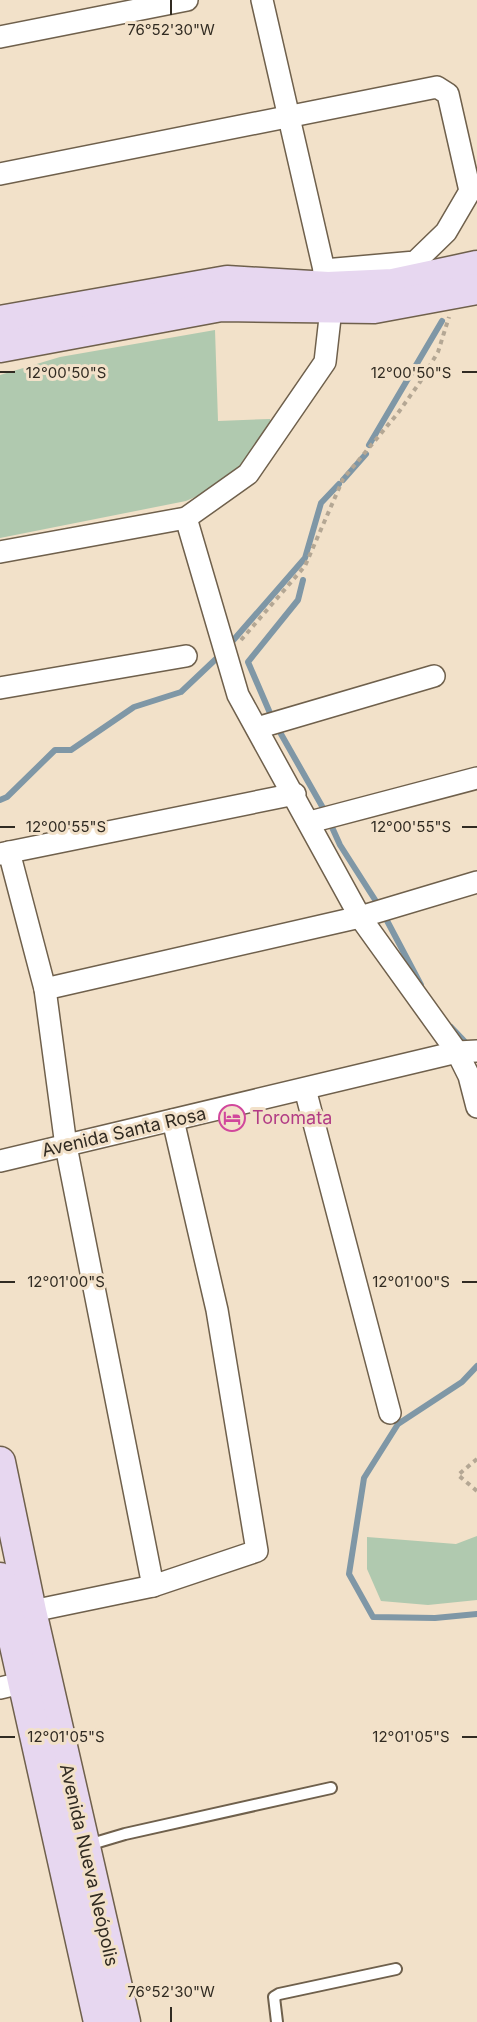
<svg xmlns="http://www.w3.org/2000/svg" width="477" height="2022" font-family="Inter,sans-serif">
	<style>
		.green { fill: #b0c9af }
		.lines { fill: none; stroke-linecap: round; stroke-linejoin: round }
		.stream { stroke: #7f97a6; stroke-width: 6 }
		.lane-casing { stroke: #6f604c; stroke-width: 14 }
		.street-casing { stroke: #6f604c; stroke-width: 24 }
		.secondary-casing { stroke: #6f604c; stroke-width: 33 }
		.path { stroke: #b4a794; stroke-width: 4; stroke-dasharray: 4.5 4.5; stroke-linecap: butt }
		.lane { stroke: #fff; stroke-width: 10 }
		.street { stroke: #fff; stroke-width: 21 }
		.secondary { stroke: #e7d7f0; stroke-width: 30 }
		.ticks { fill: none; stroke: #312b22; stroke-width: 2 }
		.labels { text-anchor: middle; stroke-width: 6; stroke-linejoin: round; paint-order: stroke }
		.hotel-label { font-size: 18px; fill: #b23c85; stroke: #f2e1c9; text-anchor: start }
		.street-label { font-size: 18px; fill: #312b22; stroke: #f2e1c9 }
		.ticks-label { font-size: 15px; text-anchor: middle; fill: #312b22; stroke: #f2e1c9; stroke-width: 6; stroke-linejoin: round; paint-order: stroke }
	</style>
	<rect width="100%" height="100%" fill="#f2e1c9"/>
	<!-- green -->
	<g class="green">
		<polygon points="215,330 218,421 270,419 274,441 236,479 186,501 0,538 0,375 60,357"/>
		<polygon points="477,1536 477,1600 428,1605 381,1601 367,1569 367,1537 456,1544"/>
	</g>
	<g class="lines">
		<!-- stream -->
		<g class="stream">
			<polyline points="369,445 442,321"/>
			<polyline points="343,480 366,454"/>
			<polyline points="230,644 305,558 321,503 339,484"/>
			<polyline points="273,720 248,662 298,600 303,580"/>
			<polyline points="281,734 327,815"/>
			<polyline points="0,800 7,797 55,750 71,750 134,707 181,692 218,657"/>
			<polyline points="331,825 340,845 379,906"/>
			<polyline points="384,915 421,985"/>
			<polyline points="451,1027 469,1046"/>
			<polyline points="477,1366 462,1382 398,1424 364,1478 349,1574 373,1617 435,1618 477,1614"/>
		</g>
		<defs>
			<g id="lane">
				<polyline points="88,1845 125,1834 331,1788"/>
				<polyline points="277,2022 274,1997 279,1994 396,1969"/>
			</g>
			<g id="street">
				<polyline points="262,0 327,283"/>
				<polyline points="0,37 187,0"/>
				<polyline points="0,174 437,87 448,94 470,191 446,232 415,262 324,270"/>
				<polyline points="186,518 238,695 360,917 457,1052 469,1076 477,1107"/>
				<polyline points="0,552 186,518 248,474 325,362 331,309"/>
				<polyline points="0,688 186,656"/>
				<polyline points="257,728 434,676"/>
				<polyline points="310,822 477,778"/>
				<polyline points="9,852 45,989 66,1146 153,1586"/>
				<polyline points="0,854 295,794"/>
				<polyline points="45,989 360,917 477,882"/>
				<polyline points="305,1089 390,1413"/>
				<polyline points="0,1161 457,1052 477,1051"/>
				<polyline points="18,1614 153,1586 257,1551 217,1310 173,1120"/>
				<polyline points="0,1688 34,1680"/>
			</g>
			<g id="secondary">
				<polyline points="0,321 227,281 328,287 393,284 477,266"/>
				<polyline points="0,347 221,306 374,308 477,289"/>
				<polyline points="0,1462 31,1611 125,2022"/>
				<polyline points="0,1578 99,2022"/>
			</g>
		</defs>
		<!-- lane casing -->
		<use href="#lane" class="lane-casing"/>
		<!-- street casing -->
		<use href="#street" class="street-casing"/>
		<!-- secondary casing -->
		<use href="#secondary" class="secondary-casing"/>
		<!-- path -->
		<g class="path">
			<polyline points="241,640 305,566 343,479 398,413 420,382 438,352 449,317"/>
			<polyline points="477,1459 458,1475 477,1491"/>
		</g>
		<!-- lane -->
		<use href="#lane" class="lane"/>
		<!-- street -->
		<use href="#street" class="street"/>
		<!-- secondary -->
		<use href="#secondary" class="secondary"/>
	</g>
	<!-- ticks -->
	<path class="ticks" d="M171,0V15M0,372H15M462,372H477M0,827H15M462,827H477M0,1282H15M462,1282H477M0,1737H15M462,1737H477M171,2007V2022"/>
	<!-- icons -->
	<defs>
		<symbol id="hotel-ring" viewBox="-11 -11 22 22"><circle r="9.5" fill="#f2e1c9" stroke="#d1479c" stroke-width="1.5"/><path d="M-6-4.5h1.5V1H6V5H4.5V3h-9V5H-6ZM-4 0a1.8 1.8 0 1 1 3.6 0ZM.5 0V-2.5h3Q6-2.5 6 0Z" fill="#d1479c"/></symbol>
	</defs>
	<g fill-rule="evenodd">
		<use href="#hotel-ring" x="217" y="1103" width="30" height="30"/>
	</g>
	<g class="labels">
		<!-- hotel labels -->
		<g class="hotel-label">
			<text x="252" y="1124">Toromata</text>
		</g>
		<!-- street labels -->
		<g class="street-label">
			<text transform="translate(124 1132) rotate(-13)" y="6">Avenida Santa Rosa</text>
			<text transform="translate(89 1865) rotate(77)" y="6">Avenida Nueva Neópolis</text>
		</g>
	</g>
	<g class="ticks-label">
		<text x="171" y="35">76°52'30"W</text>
		<text x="66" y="378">12°00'50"S</text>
		<text x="411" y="378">12°00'50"S</text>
		<text x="66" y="832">12°00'55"S</text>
		<text x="411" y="832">12°00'55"S</text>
		<text x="66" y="1287">12°01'00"S</text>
		<text x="411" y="1287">12°01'00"S</text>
		<text x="66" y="1742">12°01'05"S</text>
		<text x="411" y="1742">12°01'05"S</text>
		<text x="171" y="1997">76°52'30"W</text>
	</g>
</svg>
